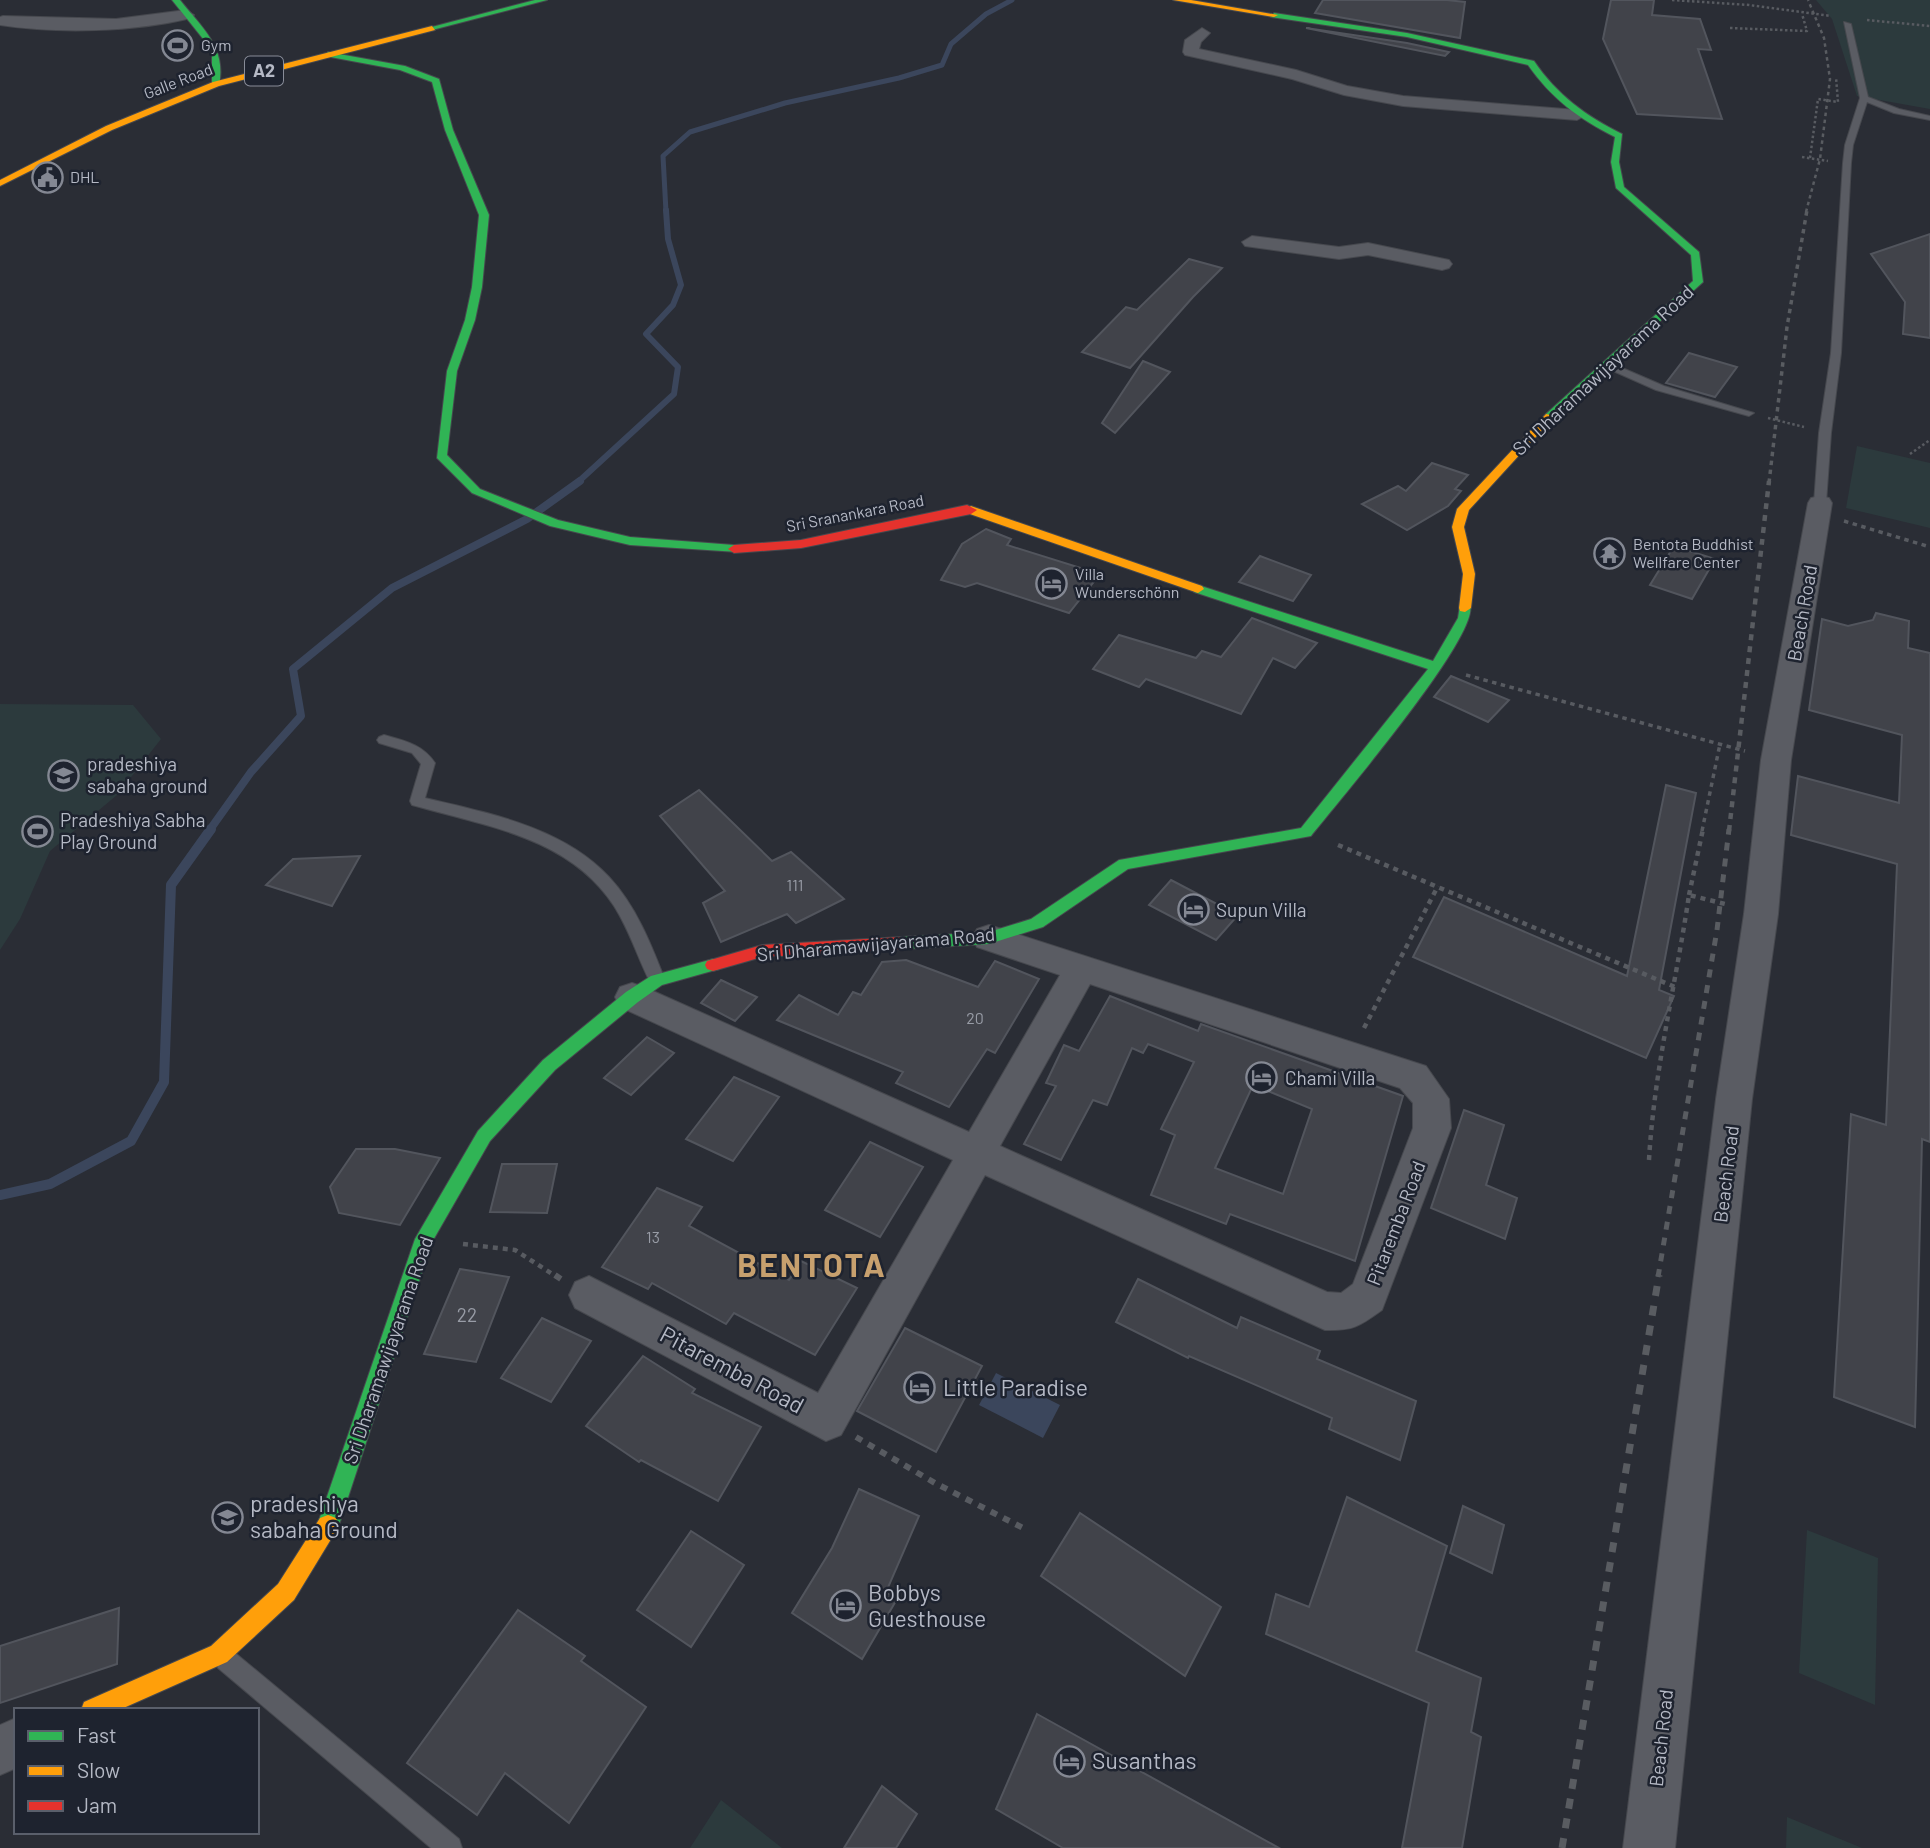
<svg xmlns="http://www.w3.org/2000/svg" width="1930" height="1848" font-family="Barlow,sans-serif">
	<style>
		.green { fill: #2c3a3d }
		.water { fill: #3b465c }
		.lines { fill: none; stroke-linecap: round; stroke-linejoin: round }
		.stream-far3 { stroke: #3b465c; stroke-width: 5 }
		.stream-far2 { stroke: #3b465c; stroke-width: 6 }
		.stream-far1 { stroke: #3b465c; stroke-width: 8 }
		.stream { stroke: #3b465c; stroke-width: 10 }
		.building { fill: #41434a; stroke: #52555d; stroke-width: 2; fill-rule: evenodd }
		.lane-casing { stroke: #46484e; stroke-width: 2 }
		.street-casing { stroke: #46484e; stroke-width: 2 }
		.fast-casing { stroke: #46484e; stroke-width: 2 }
		.slow-casing { stroke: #46484e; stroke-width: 2 }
		.jam-casing { stroke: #46484e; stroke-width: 2 }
		.path-far3 { stroke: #585b61; stroke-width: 2.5; stroke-dasharray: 2.5 2.5; stroke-linecap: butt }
		.path-far2 { stroke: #585b61; stroke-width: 3.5; stroke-dasharray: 4.5 4.5; stroke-linecap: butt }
		.path-far1 { stroke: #585b61; stroke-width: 4.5; stroke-dasharray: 5 5; stroke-linecap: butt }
		.path { stroke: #585b61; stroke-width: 6; stroke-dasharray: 7 7; stroke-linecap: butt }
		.lane { fill: #5a5c63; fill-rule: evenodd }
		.street { fill: #5a5c63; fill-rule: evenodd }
		.fast { fill: #30b455; fill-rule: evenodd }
		.slow { fill: #ff9f0a; fill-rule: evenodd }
		.jam { fill: #e5322d; fill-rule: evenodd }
		.rail-far4 { stroke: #595c61; stroke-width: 2.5; stroke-dasharray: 3.5 3.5; stroke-linecap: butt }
		.rail-far3 { stroke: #595c61; stroke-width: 3.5; stroke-dasharray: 4.5 4.5; stroke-linecap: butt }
		.rail-far2 { stroke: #595c61; stroke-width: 4.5; stroke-dasharray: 6 6; stroke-linecap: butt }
		.rail-far1 { stroke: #595c61; stroke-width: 5; stroke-dasharray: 8 8; stroke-linecap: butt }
		.rail { stroke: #595c61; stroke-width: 7; stroke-dasharray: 10 10; stroke-linecap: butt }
		.labels { text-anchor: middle; stroke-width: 5; stroke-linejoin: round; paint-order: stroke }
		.far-poi-label { font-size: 16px; fill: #b5b9c5; stroke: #1e232f; text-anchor: start }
		.far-street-label { font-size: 16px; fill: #b5b9c5; stroke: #1e232f }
		.number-label { font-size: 16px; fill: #989ca6 }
		.shield { fill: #1e232f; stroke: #888c98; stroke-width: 2 }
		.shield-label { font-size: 18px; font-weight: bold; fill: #b5b9c5 }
		.street-label { font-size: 19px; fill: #b5b9c5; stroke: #1e232f }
		.poi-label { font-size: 19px; fill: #b5b9c5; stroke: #1e232f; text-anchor: start }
		.near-number-label { font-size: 19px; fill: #989ca6 }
		.near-street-label { font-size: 23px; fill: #b5b9c5; stroke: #1e232f }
		.near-poi-label { font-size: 23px; fill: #b5b9c5; stroke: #1e232f; text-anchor: start }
		.near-district-label { font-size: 32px; font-weight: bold; letter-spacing: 2px; fill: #c7a06e; stroke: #1e232f }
	</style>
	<rect width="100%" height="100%" fill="#2a2d35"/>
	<!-- green -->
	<g class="green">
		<polygon points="1816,0 1930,0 1930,109 1857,96 1832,19"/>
		<polygon points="1857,446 1930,463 1930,528 1846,508"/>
		<polygon points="0,704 133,705 161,739 117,795 50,851 20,919 0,950"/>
		<polygon points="1807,1530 1878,1558 1875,1705 1799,1673"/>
		<polygon points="721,1800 782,1848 690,1848"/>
		<polygon points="1787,1817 1862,1848 1786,1848"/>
	</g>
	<!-- water -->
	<polygon class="water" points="996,1373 1060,1405 1043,1438 979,1405"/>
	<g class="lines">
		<!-- stream-far3 -->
		<polyline class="stream-far3" points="666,212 663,156 690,132 785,103 899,78 942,65 951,44 986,14 1012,0"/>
		<!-- stream-far2 -->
		<polyline class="stream-far2" points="577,483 674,394 678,367 646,334 673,305 681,285 668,239 666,210"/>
		<!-- stream-far1 -->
		<polyline class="stream-far1" points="209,831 251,772 301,716 293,669 392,588 527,519 580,481"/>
		<!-- stream -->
		<polyline class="stream" points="0,1195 50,1184 131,1141 164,1082 171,885 211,829"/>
	</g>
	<!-- building -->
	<g class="building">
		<polygon points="1323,0 1447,0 1465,2 1460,38 1315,13"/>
		<polygon points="1611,0 1654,0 1652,15 1700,19 1711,50 1698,49 1722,119 1637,114 1603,39"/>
		<polygon points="1306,28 1407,43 1449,52 1445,56"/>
		<polygon points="1930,234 1930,338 1903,334 1905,302 1871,254"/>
		<polygon points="1189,259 1222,268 1193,297 1130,368 1082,352 1126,307 1137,310"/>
		<polygon points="1689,353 1737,367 1715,397 1666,383"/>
		<polygon points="1143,361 1170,372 1115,433 1102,423"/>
		<polygon points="1432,463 1468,475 1455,489 1461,491 1448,506 1407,530 1362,504 1398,486 1406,491"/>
		<polygon points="986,529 1011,539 1007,545 1100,574 1069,613 977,583 965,587 941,580 962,544"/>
		<polygon points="1674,546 1715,559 1692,599 1650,585"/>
		<polygon points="1260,556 1311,575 1293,601 1239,582"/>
		<polygon points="1876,613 1909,621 1908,648 1930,653 1930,1142 1922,1139 1915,1427 1834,1397 1851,1114 1886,1125 1897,864 1791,835 1798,776 1899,803 1902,735 1809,710 1822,619 1848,626 1873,620"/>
		<polygon points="1252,618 1317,643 1295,668 1273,658 1241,714 1146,679 1139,687 1093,669 1119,635 1196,658 1202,651 1221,657"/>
		<polygon points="1451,676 1509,700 1488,722 1434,697"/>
		<polygon points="1666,785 1696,793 1659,990 1674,996 1646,1058 1413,957 1444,897 1627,976"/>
		<polygon points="699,790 772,861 791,852 844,899 796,923 787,914 721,942 703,903 725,891 660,816"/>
		<polygon points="360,856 332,906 266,885 293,859"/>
		<polygon points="1171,880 1238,915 1216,940 1149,905"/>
		<polygon points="906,960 978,987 995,961 1039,979 995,1053 987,1049 949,1107 896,1083 903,1072 777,1020 799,995 838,1015 853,992 861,995 882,962"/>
		<polygon points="721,980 757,997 735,1021 701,1003"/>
		<path d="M1110,996L1198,1031L1201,1024L1403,1096L1355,1261L1230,1214L1226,1224L1151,1195L1175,1135L1161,1129L1194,1062L1148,1044L1143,1053L1132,1048L1107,1105L1093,1100L1061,1160L1024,1144L1056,1086L1046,1083L1064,1045L1079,1051ZM1253,1085L1312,1109L1283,1194L1215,1168Z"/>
		<polygon points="647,1037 674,1053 631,1095 604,1078"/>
		<polygon points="734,1077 779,1097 733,1161 686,1139"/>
		<polygon points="1464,1110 1504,1125 1486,1185 1517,1198 1505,1239 1431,1208"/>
		<polygon points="870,1142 923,1167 880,1237 825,1210"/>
		<polygon points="356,1149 395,1149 440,1158 400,1225 339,1213 330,1187"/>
		<polygon points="502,1164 557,1164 547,1213 490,1212"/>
		<polygon points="657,1188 702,1207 689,1226 789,1280 801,1261 857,1288 815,1355 734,1313 726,1324 652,1283 648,1289 602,1267"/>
		<polygon points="460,1269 509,1277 476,1362 424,1354"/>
		<polygon points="1138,1279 1237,1328 1241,1317 1320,1351 1317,1359 1416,1401 1400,1460 1329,1429 1332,1418 1189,1356 1188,1358 1116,1322"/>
		<polygon points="542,1318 591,1341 551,1402 501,1378"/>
		<polygon points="905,1328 982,1366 936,1452 857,1411"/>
		<polygon points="643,1356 695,1389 692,1393 761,1427 718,1501 641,1460 639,1462 586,1426"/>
		<polygon points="859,1489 919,1516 886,1592 897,1599 862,1659 792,1613 832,1548"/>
		<polygon points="1347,1497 1447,1546 1416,1651 1481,1678 1471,1732 1481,1737 1462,1848 1402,1848 1429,1703 1266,1634 1276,1594 1309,1607"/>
		<polygon points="1463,1506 1504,1525 1492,1573 1450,1553"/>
		<polygon points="1080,1513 1221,1607 1185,1676 1041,1576"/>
		<polygon points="691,1531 744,1565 691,1647 637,1610"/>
		<polygon points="119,1608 117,1664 0,1703 0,1646"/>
		<polygon points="518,1610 585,1656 581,1661 646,1707 569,1823 505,1773 477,1815 407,1763"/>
		<polygon points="1037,1714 1279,1848 1063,1848 996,1809"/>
		<polygon points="882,1786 917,1814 896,1848 844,1848"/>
	</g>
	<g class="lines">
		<defs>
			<g id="lane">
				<polygon points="1844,22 1851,24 1868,97 1899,109 1930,116 1930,120 1894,113 1867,102 1853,145 1851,163 1841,353 1831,433 1826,503 1820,507 1814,503 1819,433 1831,353 1843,163 1845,145 1860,98"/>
				<polygon points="1606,361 1664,386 1754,413 1749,416 1656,390 1602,366 1601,364"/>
				<path d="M384,735C405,741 422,744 435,763L425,798C488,813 563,827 609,877C636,906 651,944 665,980L663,984H651C638,959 630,931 614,906C569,837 485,826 412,805L410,801L421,764L412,753L379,743L377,740L379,737Z"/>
				<polygon points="226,1649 234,1652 459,1839 462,1848 431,1848 218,1668 215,1660 218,1652"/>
			</g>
			<g id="street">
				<path d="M186,10L194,15L191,18C135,32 58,34 0,25V17L3,16L116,19Z"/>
				<polygon points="1202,28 1210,33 1201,42 1199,49 1296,70 1347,86 1403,96 1577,110 1586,115 1577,120 1403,106 1344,95 1292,79 1185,55 1183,52 1185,40"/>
				<polygon points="1252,236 1339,247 1368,243 1449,260 1452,264 1449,268 1442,270 1368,255 1339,259 1245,246 1242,242"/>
				<polygon points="1820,496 1829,498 1832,503 1791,760 1778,914 1752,1099 1675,1848 1623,1848 1716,1099 1744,914 1761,760 1808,503 1811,498"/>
				<path d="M989,925L1426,1066L1449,1099L1451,1128L1382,1310C1360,1326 1353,1331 1325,1330L985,1175L841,1435L826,1441L575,1308L569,1295L575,1282L589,1276L818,1393L953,1160L620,1007L615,997L620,987L632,983L644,987L969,1132L1060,975L977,947L972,938L977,929ZM1090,984L1400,1088L1413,1103V1128L1353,1284L1341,1293L1327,1292L1000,1146Z"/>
				<polygon points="16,1718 16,1768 0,1775 0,1725"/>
			</g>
			<g id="fast">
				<path d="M172,0H180C202,28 227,47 219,86L212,84V57L208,45Z"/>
				<polygon points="535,0 547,0 432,30 428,28"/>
				<path d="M1274,13L1407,33L1534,61C1557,95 1586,116 1622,134L1619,162L1624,187L1699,252L1703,282L1554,418H1546V414L1693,281L1691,255L1616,188L1611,162L1615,137C1579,119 1551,98 1528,65L1407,37L1271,17Z"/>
				<polygon points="328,52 405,66 439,79 453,130 489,215 482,287 475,320 457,371 447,455 480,489 558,520 630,537 734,545 738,546 738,552 630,545 550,526 472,493 437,458 447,371 465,320 472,287 479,215 445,130 432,82 400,70 325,56"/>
				<path d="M1198,585L1433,661L1458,618L1460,605H1470C1480,636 1337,803 1311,836L1128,869L1043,927L989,944L902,949L896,947L894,943L896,939L902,937L989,932L1031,919L1119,860L1301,828L1428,669L1194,592V586Z"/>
				<polygon points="713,959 719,961 721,965 719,969 662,985 638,1002 555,1070 490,1141 432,1242 336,1534 328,1537 320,1534 317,1526 415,1239 478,1131 543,1060 626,992 651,976"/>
			</g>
			<g id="slow">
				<polygon points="1173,0 1191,0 1278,15 1274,17"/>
				<polygon points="432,26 435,30 219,86 112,130 0,186 0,180 106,126 213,82"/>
				<polygon points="1546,414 1555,416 1469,510 1464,527 1475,574 1471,608 1465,612 1460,611 1459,608 1463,574 1452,527 1457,509"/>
				<polygon points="971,506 1202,586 1204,589 1198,593 967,513 965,510"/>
				<polygon points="328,1515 336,1518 339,1526 294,1600 227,1662 119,1710 81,1710 84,1702 211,1646 278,1584 320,1518"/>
			</g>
			<g id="jam">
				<polygon points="967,505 977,510 971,514 801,548 734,553 728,549 734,545 801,540"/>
				<polygon points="902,937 908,939 910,943 908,947 902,949 762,957 713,971 707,969 705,965 707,961 762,945"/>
			</g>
		</defs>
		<!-- lane casing -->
		<use href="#lane" class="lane-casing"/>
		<!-- street casing -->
		<use href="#street" class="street-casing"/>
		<!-- fast casing -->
		<use href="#fast" class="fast-casing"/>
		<!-- slow casing -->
		<use href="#slow" class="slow-casing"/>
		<!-- jam casing -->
		<use href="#jam" class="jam-casing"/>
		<!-- path-far3 -->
		<g class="path-far3">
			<polyline points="1672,0 1749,5 1831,16"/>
			<polyline points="1867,20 1930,26"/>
			<polyline points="1730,28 1807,31 1802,14"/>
			<polyline points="1802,157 1828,161"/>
			<polyline points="1810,158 1818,99 1838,102 1836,77"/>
			<polyline points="1768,418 1804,427"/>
			<polyline points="1910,454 1930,440"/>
		</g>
		<!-- path-far2 -->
		<g class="path-far2">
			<polyline points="1844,521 1930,547"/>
			<polyline points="1466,675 1745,751"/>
			<polyline points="1702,831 1720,744"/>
		</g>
		<!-- path-far1 -->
		<g class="path-far1">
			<polyline points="1338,845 1675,987"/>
			<polyline points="1689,895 1703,829"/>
			<polyline points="1364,1028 1438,886"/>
			<path d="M1649,1160C1654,1071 1676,983 1689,895L1729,905"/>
			<polyline points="463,1244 515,1250 557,1277"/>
		</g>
		<!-- path -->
		<g class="path">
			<polyline points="555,1275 561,1279"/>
			<polyline points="856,1437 935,1483 1027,1530"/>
		</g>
		<!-- lane -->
		<use href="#lane" class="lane"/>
		<!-- street -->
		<use href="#street" class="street"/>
		<!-- fast -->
		<use href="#fast" class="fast"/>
		<!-- slow -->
		<use href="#slow" class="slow"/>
		<!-- jam -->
		<use href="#jam" class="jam"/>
		<!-- rail-far4 -->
		<polyline class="rail-far4" points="1806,212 1820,159 1830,79 1824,38 1808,0"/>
		<!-- rail-far3 -->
		<polyline class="rail-far3" points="1769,483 1787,327 1807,210"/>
		<!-- rail-far2 -->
		<polyline class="rail-far2" points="1729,831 1769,481"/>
		<!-- rail-far1 -->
		<polyline class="rail-far1" points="1658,1277 1717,930 1729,829"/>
		<!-- rail -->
		<polyline class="rail" points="1562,1848 1659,1275"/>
	</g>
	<!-- icons -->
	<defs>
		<symbol id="stadium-ring" viewBox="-11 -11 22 22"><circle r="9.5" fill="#1e232f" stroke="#848893" stroke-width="1.5"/><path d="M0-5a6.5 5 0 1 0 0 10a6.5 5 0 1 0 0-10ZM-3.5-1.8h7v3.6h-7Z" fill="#848893"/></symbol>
		<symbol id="civic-ring" viewBox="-11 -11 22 22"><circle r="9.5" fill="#1e232f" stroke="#848893" stroke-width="1.5"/><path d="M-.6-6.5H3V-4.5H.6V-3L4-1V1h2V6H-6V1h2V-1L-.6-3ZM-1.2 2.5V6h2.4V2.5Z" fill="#848893"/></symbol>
		<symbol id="temple-ring" viewBox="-11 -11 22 22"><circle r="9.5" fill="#1e232f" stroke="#848893" stroke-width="1.5"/><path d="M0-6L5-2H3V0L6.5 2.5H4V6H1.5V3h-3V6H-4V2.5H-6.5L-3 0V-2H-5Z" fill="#848893"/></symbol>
		<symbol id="hotel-ring" viewBox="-11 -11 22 22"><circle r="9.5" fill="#1e232f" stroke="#848893" stroke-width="1.5"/><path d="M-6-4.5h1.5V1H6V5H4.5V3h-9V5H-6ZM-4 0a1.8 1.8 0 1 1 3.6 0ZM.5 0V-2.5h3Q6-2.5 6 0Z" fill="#848893"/></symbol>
		<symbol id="school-ring" viewBox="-11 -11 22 22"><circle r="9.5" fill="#1e232f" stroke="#848893" stroke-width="1.5"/><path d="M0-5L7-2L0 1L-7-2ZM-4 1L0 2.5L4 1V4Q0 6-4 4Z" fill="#848893"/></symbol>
	</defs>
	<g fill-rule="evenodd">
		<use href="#stadium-ring" x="160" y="28" width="35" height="35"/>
		<use href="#civic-ring" x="30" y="160" width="35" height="35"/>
		<use href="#temple-ring" x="1592" y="536" width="35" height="35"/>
		<use href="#hotel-ring" x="1034" y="566" width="35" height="35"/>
		<use href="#school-ring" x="46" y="758" width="35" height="35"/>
		<use href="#stadium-ring" x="20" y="814" width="35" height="35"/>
		<use href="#hotel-ring" x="1176" y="892" width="35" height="35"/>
		<use href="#hotel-ring" x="1244" y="1060" width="35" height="35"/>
		<use href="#hotel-ring" x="902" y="1370" width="35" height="35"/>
		<use href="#school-ring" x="210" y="1500" width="35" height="35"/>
		<use href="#hotel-ring" x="828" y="1588" width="35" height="35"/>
		<use href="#hotel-ring" x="1052" y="1744" width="35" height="35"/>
	</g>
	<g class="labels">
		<!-- far-poi labels -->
		<g class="far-poi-label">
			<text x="201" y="51">Gym</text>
			<text x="70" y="183">DHL</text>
			<text x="1633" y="550">Bentota Buddhist<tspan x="1633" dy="18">Wellfare Center</tspan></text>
			<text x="1075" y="580">Villa<tspan x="1075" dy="18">Wunderschönn</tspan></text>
		</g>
		<!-- far-street labels -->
		<g class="far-street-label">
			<text transform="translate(178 81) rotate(-21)" y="6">Galle Road</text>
			<text transform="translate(855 513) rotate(-11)" y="6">Sri Sranankara Road</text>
		</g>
		<!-- number labels -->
		<g class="number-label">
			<text x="795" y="891">111</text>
			<text x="975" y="1024">20</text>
			<text x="653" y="1243">13</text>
		</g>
		<!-- shield labels -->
		<rect class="shield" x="245" y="56.5" width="38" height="29" rx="5"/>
		<g class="shield-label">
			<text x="264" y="77">A2</text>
		</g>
		<!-- street labels -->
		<g class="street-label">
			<text transform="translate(1603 370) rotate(-43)" y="7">Sri Dharamawijayarama Road</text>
			<text transform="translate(1802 613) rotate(-80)" y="7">Beach Road</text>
			<text transform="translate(876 944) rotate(-5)" y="7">Sri Dharamawijayarama Road</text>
			<text transform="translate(1726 1174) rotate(-83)" y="7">Beach Road</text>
			<text transform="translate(1396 1223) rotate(-69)" y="7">Pitaremba Road</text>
			<text transform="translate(388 1350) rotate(-71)" y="7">Sri Dharamawijayarama Road</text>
			<text transform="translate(1661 1738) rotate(-84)" y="7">Beach Road</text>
		</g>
		<!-- poi labels -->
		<g class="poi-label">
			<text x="87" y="771">pradeshiya<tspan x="87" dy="22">sabaha ground</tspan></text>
			<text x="60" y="827">Pradeshiya Sabha<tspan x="60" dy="22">Play Ground</tspan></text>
			<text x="1216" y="917">Supun Villa</text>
			<text x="1285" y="1085">Chami Villa</text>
		</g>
		<!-- near-number labels -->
		<g class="near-number-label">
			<text x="467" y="1322">22</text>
		</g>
		<!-- near-street labels -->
		<g class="near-street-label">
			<text transform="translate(732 1370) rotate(28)" y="8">Pitaremba Road</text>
		</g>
		<!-- near-poi labels -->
		<g class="near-poi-label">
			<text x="943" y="1396">Little Paradise</text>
			<text x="250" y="1512">pradeshiya<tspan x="250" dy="26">sabaha Ground</tspan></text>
			<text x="868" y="1601">Bobbys<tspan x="868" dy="26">Guesthouse</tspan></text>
			<text x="1092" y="1769">Susanthas</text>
		</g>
		<!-- near-district labels -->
		<g class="near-district-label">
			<text x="812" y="1277">BENTOTA</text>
		</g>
	</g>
	<!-- legend -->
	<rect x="14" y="1708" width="245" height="126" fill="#1e232f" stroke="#5a5f6b" stroke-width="2"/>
	<rect x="28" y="1731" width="35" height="10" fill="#30b455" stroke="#5a5f6b" stroke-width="2"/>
	<text x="77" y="1743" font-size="21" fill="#b5b9c5">Fast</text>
	<rect x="28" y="1766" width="35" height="10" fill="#ff9f0a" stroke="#5a5f6b" stroke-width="2"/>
	<text x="77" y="1778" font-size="21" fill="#b5b9c5">Slow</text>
	<rect x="28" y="1801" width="35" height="10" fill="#e5322d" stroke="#5a5f6b" stroke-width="2"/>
	<text x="77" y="1813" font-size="21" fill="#b5b9c5">Jam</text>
</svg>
